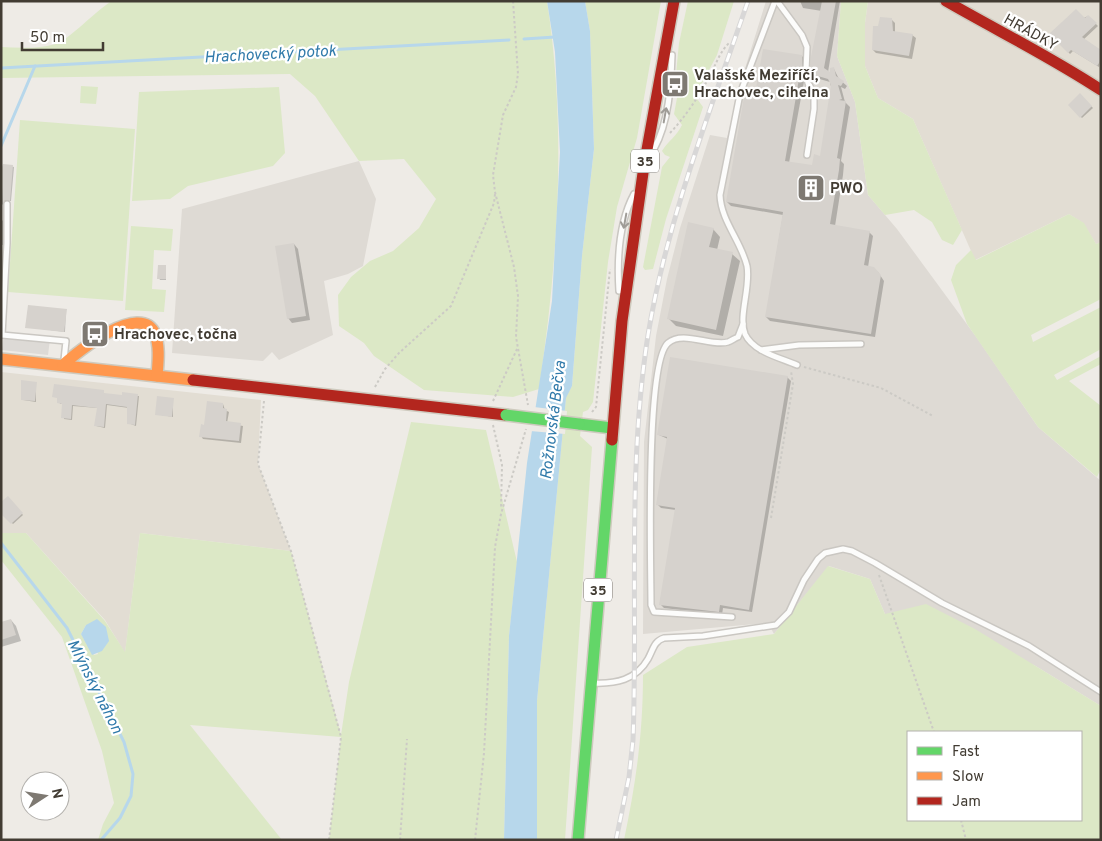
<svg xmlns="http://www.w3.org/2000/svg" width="1102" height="841" font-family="Overpass,sans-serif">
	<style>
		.residential { fill: #e2ddd3 }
		.industrial { fill: #dedad4 }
		.green { fill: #dce8c6; fill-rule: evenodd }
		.parking { fill: #dddad6 }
		.water { fill: #b7d7eb }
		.pier { fill: #eeebe6 }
		.shadow { fill: #0003 }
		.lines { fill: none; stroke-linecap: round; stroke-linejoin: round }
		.stream { stroke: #b7d7eb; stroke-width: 3 }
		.building { fill: #d6d2cd }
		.lane-casing { stroke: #cac7c2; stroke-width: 8 }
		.fast-casing { stroke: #cecabe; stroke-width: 14 }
		.slow-casing { stroke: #cecabe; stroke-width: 14 }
		.jam-casing { stroke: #cecabe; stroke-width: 14 }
		.path { stroke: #cccac5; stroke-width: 2; stroke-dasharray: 2.5 2.5; stroke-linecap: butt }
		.lane { stroke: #fcfcfb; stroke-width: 5 }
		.fast { stroke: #63d668; stroke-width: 11 }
		.slow { stroke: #ff974d; stroke-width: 11 }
		.jam { stroke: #b3261e; stroke-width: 11 }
		.rail-casing { stroke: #d8d7d7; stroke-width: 5 }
		.rail { stroke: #fff; stroke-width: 3; stroke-dasharray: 9; stroke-linecap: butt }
		.fast-bridge-casing { stroke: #cecabe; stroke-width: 14; stroke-linecap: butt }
		.fast-bridge { stroke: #63d668; stroke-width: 11 }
		.oneway { stroke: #9f9c97 }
		.labels { text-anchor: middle; stroke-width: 4.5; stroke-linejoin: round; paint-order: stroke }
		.shield { fill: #fff; stroke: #7b7670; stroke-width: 1 }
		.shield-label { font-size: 14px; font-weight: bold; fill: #423c33 }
		.street-label { font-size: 15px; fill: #423c33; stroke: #fff }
		.poi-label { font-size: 15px; font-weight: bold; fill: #423c33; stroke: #fff; text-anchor: start }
		.water-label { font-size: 16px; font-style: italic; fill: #307aaa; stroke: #fff }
	</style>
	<rect width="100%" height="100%" fill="#eeebe6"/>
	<!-- residential -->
	<g class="residential">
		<polygon points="868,1 1101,1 1101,242 1096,244 1083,223 1069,214 975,260 913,119 878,98 865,66 865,23"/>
		<polygon points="1,372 261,400 258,464 291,551 140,533 125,653 105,620 26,533 1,533"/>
	</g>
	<!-- industrial -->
	<g class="industrial">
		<polygon points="766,1 841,1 837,56 855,102 868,195 897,229 977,338 1038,427 1101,481 1101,706 1034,665 885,614 870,579 829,566 774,634 768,623 643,634 644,442 656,336 667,279 680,228 710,135 727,138 743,75"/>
		<polygon points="359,161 376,199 363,266 348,274 324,281 333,335 279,360 272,352 263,361 172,353 182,209"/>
	</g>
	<!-- green -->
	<g class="green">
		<path d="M112,1H547C567,130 558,260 539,389L513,397L424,390L374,356L364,343L339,326L338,295L351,277L370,261L393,251L419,228L436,199L404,159L359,161L315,96L290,74L1,78V47C19,48 39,49 56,44C70,39 95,11 112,1Z"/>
		<polygon points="585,1 661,1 637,138 617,207 608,262 593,402 588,410 583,412 580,436 592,447 565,840 537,840 537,701 566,397 572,386 582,256 594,149 590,31"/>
		<path d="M688,1H734L717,55L695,96L703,107L666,219L653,269L645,270L643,267L662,167L670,157L665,155L662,151C668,141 677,136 682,125L674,114L680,82L676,74L679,43Z"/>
		<polygon points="841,1 868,1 865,23 865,66 878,98 913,119 962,230 953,245 942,240 932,222 914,210 885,215 868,195 855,102 837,56"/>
		<polygon points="81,86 98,87 96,104 80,103"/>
		<polygon points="279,87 285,153 273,166 188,186 170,199 132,201 139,92"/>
		<polygon points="20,120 135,129 123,301 8,292"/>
		<polygon points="1069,214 1084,223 1096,244 1101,242 1101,299 1031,335 1033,342 1101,307 1101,349 1054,375 1057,380 1101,356 1101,364 1069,381 1101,406 1101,468 1097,477 1038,427 967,324 951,280 956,265 971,250 976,260"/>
		<polygon points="131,226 173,229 171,251 154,250 152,289 166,290 164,312 125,310"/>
		<path d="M411,422L486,430L517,562L509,636L504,840H329L341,737L190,725L282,840H98L103,824L114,803L102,751L62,637L1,560V533H26L105,621L125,652L140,533L291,551L341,735L349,682ZM86,625L98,654L94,655L81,634Z"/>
		<path d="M828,566L870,579L885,614L926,604L975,629L1101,706V840H624C636,782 643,734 643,675L687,647L774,634ZM908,732H1081V820H908Z"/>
	</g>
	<!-- parking -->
	<polygon class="parking" points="4,334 50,339 48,355 2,350"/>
	<!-- water -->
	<g class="water">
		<polygon points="547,1 585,1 590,31 594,149 582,256 572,386 566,398 537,701 537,840 504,840 509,636 527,463 552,301 560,152 555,52"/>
		<polygon points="97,619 106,627 109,641 102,651 92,655 81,634 86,625"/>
	</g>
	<!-- pier -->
	<polygon class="pier" points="534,407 567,411 565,434 530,431"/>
	<!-- shadow -->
	<g class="shadow">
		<polygon points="800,1 840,1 828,72 831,74 834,69 839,79 847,86 845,89 841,87 845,102 850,107 841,161 844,164 843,175 835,226 869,232 873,236 868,267 878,272 884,281 875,337 770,321 766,317 783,215 731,206 727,202 755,100 802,56 806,61 805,76 789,163 813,167 821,157 832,91 830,82 816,78 812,74 822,11 803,8"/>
		<polygon points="1088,16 1098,26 1083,40 1101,51 1099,67 1073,51 1070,54 1051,34"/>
		<polygon points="891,19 895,23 895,32 912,35 916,38 912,59 876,53 873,50 879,28"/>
		<polygon points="1080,95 1093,108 1082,118 1069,105"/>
		<polygon points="5,165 14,167 11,201 7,201 4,205 1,204 1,198"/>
		<polygon points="1,219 3,221 3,245 1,245"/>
		<polygon points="713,229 720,237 717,250 732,254 740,261 723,336 676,326 668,318"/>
		<polygon points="294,244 298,249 310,320 292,323 288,318"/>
		<polygon points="166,267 166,280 160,280 159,278"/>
		<polygon points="66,310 65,332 27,327"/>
		<polygon points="787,377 791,381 752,612 723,608 722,615 664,608 660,604 676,510 661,508 657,504 668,439 659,435"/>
		<polygon points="36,383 36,402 23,400 22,399"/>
		<polygon points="103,391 105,395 139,396 136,426 128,423 129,408 107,405 105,428 96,426 98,408 73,406 72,420 64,419 63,404 60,404 59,398 54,396"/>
		<polygon points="173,399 173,417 156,414"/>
		<polygon points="223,404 225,410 229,412 227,423 243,426 241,443 203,439 201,436 206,426"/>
		<polygon points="8,498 23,515 13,524 1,512"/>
		<polygon points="11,620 16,626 21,641 1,647 1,623"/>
	</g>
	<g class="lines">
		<!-- stream -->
		<g class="stream">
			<polyline points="524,39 555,37"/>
			<polyline points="1,68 509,40"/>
			<polyline points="1,146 35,66"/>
			<polyline points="1,543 67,628 124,742 133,774 131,796 120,818 101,840"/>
		</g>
	</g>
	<!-- building -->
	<g class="building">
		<polygon points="822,1 836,1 824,68 830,72 830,68 834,67 836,76 844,81 841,86 838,85 842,99 839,100 846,101 837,158 840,159 839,170 830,224 870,231 864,265 874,267 881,275 871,334 765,317 783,212 726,202 744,97 754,99 763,49 802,55 802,73 800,73 785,161 812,165 814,154 820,156 831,85 828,79 811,74 810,72 811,57"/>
		<polygon points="1076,9 1085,18 1088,15 1097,23 1082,37 1101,50 1101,60 1097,66 1071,50 1068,53 1049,34"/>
		<polygon points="880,17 892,18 893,31 913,34 909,56 872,50 873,26 878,26"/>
		<polygon points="1080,93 1092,106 1080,118 1068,105"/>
		<polygon points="3,164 13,165 10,201 5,200 3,204 1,170"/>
		<polygon points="688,222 714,228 709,247 733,252 716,330 667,319"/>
		<polygon points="294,243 306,316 287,319 275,246"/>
		<polygon points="158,265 166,265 166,279 157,279"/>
		<polygon points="28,305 67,309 64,332 25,328"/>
		<polygon points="670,357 788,376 749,610 720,605 719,612 659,605 675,508 656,505 667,437 657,435"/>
		<polygon points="21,380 37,382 35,401 21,400"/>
		<polygon points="54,384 104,390 104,393 122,395 122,392 138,394 135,425 127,424 127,407 106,404 104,427 94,426 97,408 72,405 71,419 61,418 62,404 57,403 57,398 52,397"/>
		<polygon points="157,396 174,398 172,417 155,415"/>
		<polygon points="207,401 223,403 223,408 227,409 226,421 241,423 239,441 199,437 201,424 204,425"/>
		<polygon points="8,496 23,513 11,524 1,514 1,502"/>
		<polygon points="11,619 16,635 1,640 1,622"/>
	</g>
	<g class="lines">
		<defs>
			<g id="lane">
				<path d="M775,1L740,94L720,195C721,221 741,241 747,266C751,287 738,316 745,334C753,352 781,358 797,365"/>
				<polyline points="777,1 802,35 807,47 806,72 808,83 814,94 814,109 807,155"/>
				<path d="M654,149C669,122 671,85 672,55"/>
				<polyline points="7,204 7,243 2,335 66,341 64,360"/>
				<path d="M619,291C617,260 619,222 634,194"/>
				<polyline points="761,350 799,345 861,344"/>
				<path d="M732,617L654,612L651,605C651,566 645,363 668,343C683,330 711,347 728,342C731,341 735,338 738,337L743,324"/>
				<path d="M593,683C616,684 636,680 648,659C653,650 654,641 664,638L703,636L776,625L789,612L804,580L818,559L825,553L843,549L852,551L875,563L942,603L1029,646L1101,692"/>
			</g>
			<g id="fast">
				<polyline points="579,424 612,428"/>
				<polyline points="578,840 612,440"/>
			</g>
			<g id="slow">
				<polyline points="1,359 193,380"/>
				<path d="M63,365C78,351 141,301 155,334C160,347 158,362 157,376"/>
			</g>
			<g id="jam">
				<path d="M946,1C998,31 1051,57 1101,90"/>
				<polyline points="193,380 506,415"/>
				<polyline points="612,440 622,321 644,166 674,1"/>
			</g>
		</defs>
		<!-- lane casing -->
		<use href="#lane" class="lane-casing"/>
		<!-- fast casing -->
		<use href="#fast" class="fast-casing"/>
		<!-- slow casing -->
		<use href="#slow" class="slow-casing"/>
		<!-- jam casing -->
		<use href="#jam" class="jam-casing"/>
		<!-- path -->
		<g class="path">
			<polyline points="513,1 518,74 516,87 503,115 493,175 495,192 514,267 518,296 516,337 528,405"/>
			<path d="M670,133C685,117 697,99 707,81C715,68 718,54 729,43"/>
			<polyline points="804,367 881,388 933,416"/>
			<polyline points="375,387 385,369 399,353 451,306 494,203 495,194"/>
			<polyline points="264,401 258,464 291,551 341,737 329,840"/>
			<polyline points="493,401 517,349"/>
			<polyline points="592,412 596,407 610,269"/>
			<polyline points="493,425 502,465 501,509"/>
			<polyline points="771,518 793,384 791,371"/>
			<polyline points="879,575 934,732"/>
			<polyline points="961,820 966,840"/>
			<polyline points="400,840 407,739"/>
			<polyline points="475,840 484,753 495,547 501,514 526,429"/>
		</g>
		<!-- lane -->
		<use href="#lane" class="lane"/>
		<!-- fast -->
		<use href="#fast" class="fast"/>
		<!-- slow -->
		<use href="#slow" class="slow"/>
		<!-- jam -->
		<use href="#jam" class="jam"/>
		<defs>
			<path id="rail" d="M616,840L629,777L633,740C638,605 627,469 648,335C667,220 710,111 748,1"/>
		</defs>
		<!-- rail casing -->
		<use href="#rail" class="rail-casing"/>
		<!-- rail -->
		<use href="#rail" class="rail"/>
		<defs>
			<polyline id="fast-bridge" points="506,415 579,424"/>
		</defs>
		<!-- fast-bridge casing -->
		<use href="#fast-bridge" class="fast-bridge-casing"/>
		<!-- fast-bridge -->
		<use href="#fast-bridge" class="fast-bridge"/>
	</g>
	<!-- one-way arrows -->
	<defs><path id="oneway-shaft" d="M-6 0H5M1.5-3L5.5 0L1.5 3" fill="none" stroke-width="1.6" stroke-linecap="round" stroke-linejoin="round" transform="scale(1.25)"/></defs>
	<g class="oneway">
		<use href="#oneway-shaft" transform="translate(665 115) rotate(-80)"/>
		<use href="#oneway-shaft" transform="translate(625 221) rotate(100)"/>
	</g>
	<!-- icons -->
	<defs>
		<symbol id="bus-square" viewBox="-11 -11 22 22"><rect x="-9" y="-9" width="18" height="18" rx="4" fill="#7e7972" stroke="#fff"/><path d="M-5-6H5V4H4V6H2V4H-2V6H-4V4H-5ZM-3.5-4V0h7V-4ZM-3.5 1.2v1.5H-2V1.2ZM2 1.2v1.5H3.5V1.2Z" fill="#fff"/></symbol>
		<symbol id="building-square" viewBox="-11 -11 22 22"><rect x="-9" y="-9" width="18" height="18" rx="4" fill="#7e7972" stroke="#fff"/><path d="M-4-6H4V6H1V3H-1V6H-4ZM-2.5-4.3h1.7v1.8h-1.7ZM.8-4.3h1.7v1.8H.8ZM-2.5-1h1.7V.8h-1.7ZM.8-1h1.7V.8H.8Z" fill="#fff"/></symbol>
	</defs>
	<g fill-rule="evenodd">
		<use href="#bus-square" x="659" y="68" width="32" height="32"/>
		<use href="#building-square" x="795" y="172" width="32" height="32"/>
		<use href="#bus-square" x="79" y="318" width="32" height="32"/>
	</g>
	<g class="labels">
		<!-- shield labels -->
		<g class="shield">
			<rect x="631" y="149.5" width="28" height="23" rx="4"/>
			<rect x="584" y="578.5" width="28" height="23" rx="4"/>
		</g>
		<g class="shield-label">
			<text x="645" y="166">35</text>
			<text x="598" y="595">35</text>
		</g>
		<!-- street labels -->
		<g class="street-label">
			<text transform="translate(1031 32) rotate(29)" y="5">HRÁDKY</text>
		</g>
		<!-- poi labels -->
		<g class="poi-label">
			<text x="694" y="80">Valašské Meziříčí,<tspan x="694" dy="17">Hrachovec, cihelna</tspan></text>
			<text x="830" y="193">PWO</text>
			<text x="114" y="339">Hrachovec, točna</text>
		</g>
		<!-- water labels -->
		<g class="water-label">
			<text transform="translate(270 53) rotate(-3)" y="6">Hrachovecký potok</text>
			<text transform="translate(552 420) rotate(-83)" y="6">Rožnovská Bečva</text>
			<text transform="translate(96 686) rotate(63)" y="6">Mlýnský náhon</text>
		</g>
	</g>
	<!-- border -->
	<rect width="1102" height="841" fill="none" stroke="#423c33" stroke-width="5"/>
	<!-- legend -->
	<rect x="907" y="731" width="175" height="90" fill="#ffffff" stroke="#b3b1ad"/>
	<rect x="917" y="747" width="25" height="8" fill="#63d668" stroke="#b3b1ad"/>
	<text x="952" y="756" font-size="15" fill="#423c33">Fast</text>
	<rect x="917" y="772" width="25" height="8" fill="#ff974d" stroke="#b3b1ad"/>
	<text x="952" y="781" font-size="15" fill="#423c33">Slow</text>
	<rect x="917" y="797" width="25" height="8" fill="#b3261e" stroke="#b3b1ad"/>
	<text x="952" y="806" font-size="15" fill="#423c33">Jam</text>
	<!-- north arrow -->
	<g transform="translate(45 796) rotate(78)"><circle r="24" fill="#ffffff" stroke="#b3b1ad"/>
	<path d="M0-4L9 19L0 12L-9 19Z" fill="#7e7972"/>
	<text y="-8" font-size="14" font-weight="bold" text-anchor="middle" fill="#423c33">N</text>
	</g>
	<!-- scale -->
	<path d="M22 42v8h81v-8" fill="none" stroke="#423c33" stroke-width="2.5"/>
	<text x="30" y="42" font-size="15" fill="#423c33" stroke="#ffffff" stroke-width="4" paint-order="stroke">50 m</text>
</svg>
